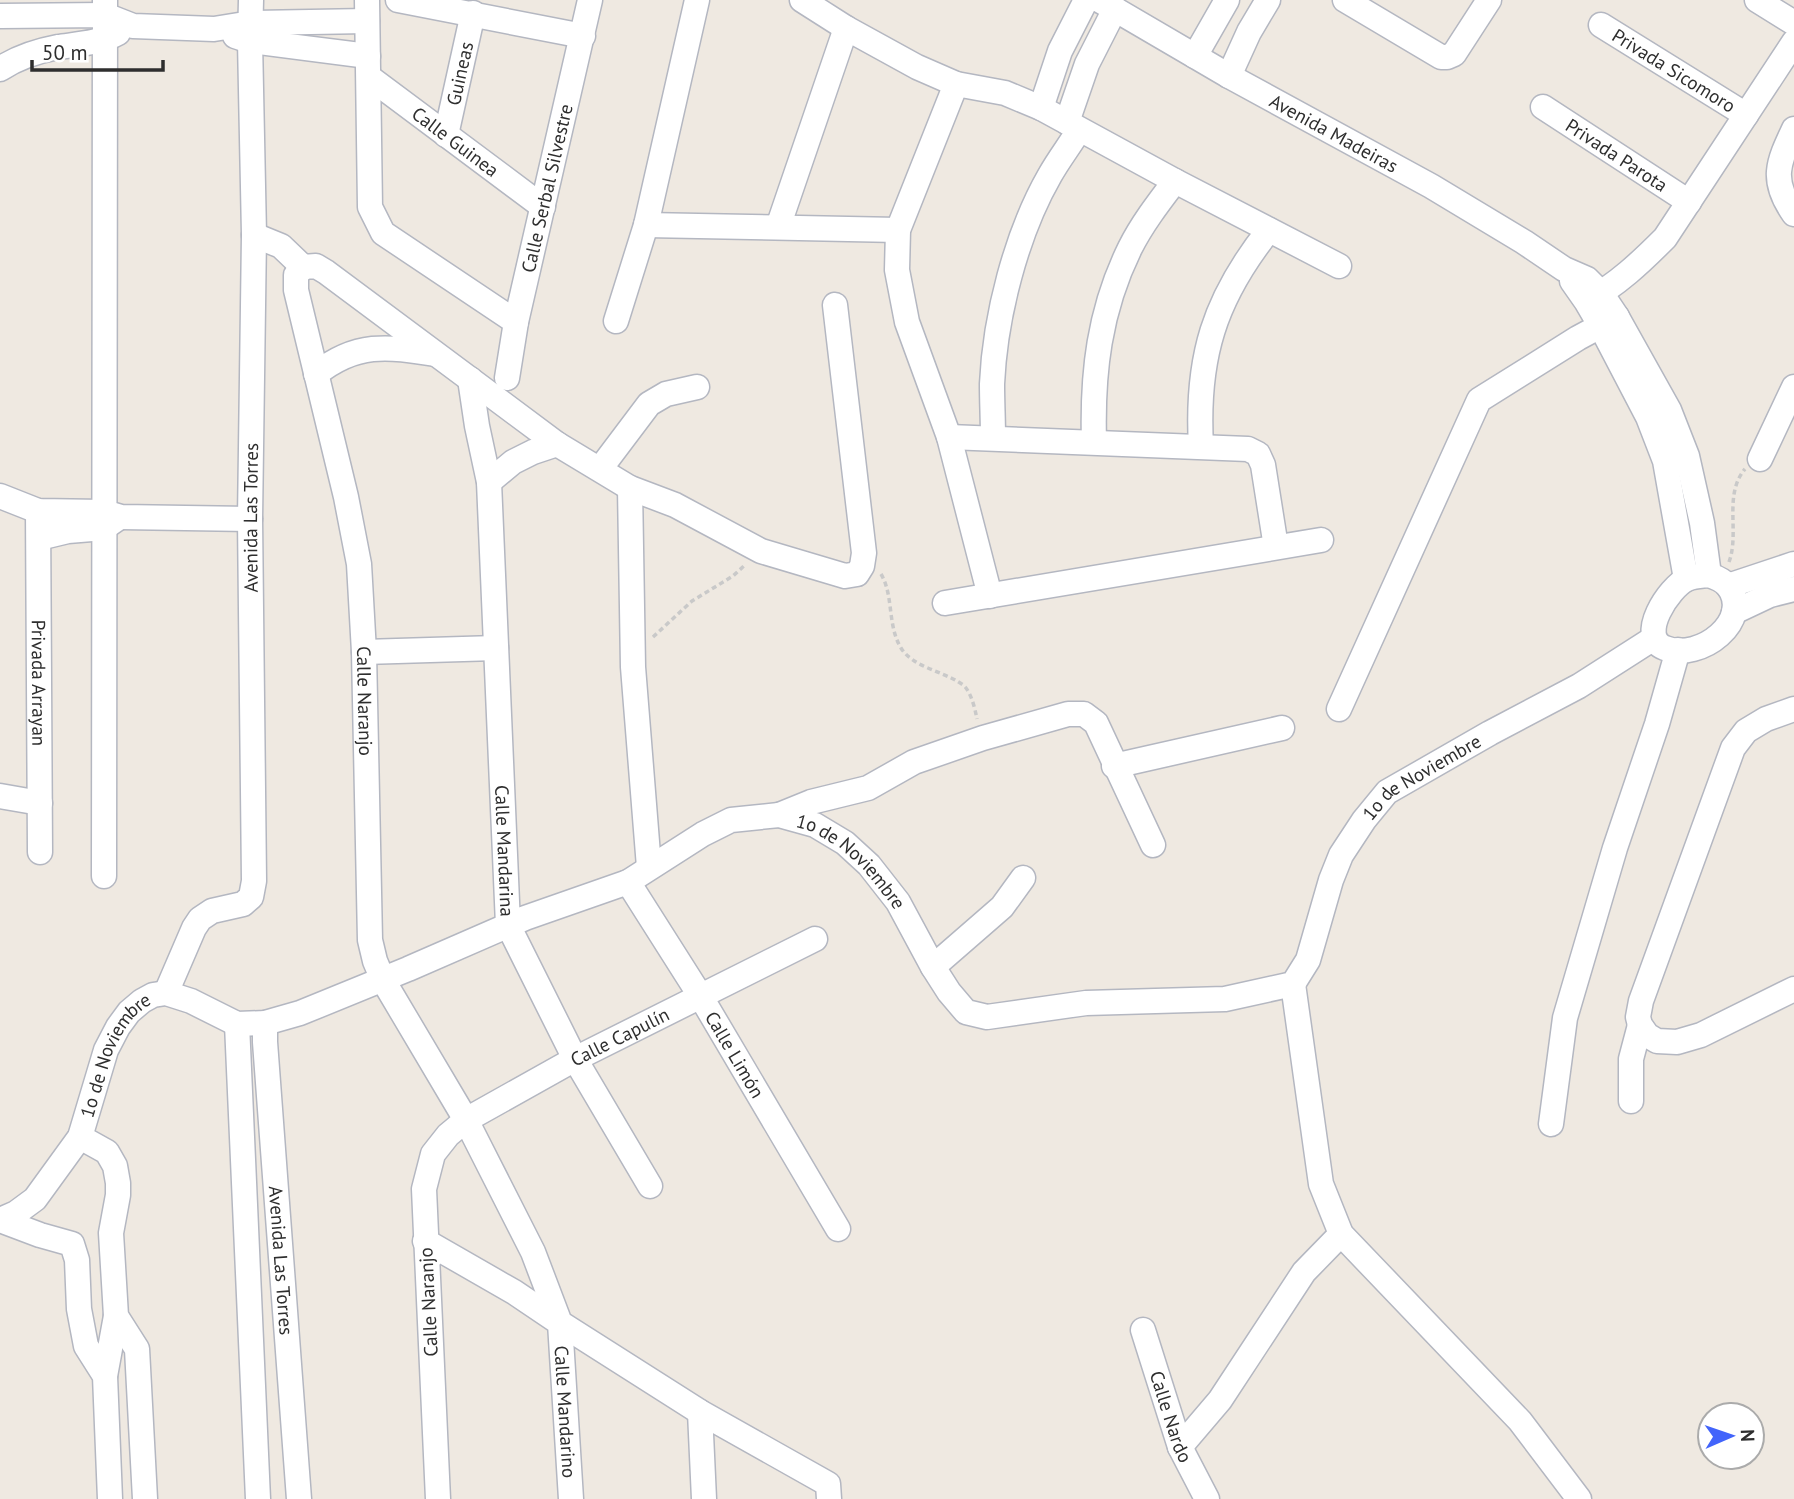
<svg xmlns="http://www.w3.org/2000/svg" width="1794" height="1499" font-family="'PT Sans',sans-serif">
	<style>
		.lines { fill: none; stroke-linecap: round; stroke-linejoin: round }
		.minor-casing { stroke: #b4b7c1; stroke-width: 27 }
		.path { stroke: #c9c9c9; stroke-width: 3.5; stroke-dasharray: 5 3.5; stroke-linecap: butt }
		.minor { stroke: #fff; stroke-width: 24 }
		.labels { text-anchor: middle; stroke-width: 7; stroke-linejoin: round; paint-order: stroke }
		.street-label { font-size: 19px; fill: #2e2e2e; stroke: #fff }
	</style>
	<rect width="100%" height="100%" fill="#efe9e1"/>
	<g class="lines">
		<defs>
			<g id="minor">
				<polyline points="367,0 370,207 383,233 516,322"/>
				<polyline points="398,0 583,36"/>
				<polyline points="802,0 846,28 917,67 956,84 1005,93 1041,108 1175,181 1339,266"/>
				<path id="s1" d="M1099,0L1229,76L1431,186L1524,242L1564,269L1587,279L1601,293L1617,317L1669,410L1687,456L1702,523L1709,575"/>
				<polyline points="1345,0 1441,57 1447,57 1454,54 1489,0"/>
				<polyline points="1757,0 1794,23"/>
				<polyline points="0,16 105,15 133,26 214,29 251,23 367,21"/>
				<path id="s2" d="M1601,25L1746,115"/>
				<polyline points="235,36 250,41 368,56"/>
				<polyline points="1195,56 1227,0"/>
				<path d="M0,69C18,57 37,51 58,47C79,44 100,43 118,33"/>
				<polyline points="1229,76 1249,32 1268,0"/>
				<path id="s3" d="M369,77L543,207"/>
				<polyline points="956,84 898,230 897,270 907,322 949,437 990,596"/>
				<path id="s4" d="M1543,107L1689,202"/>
				<polyline points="1041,108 1060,51 1086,0"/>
				<polyline points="1067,122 1087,64 1115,9"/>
				<path d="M1794,129C1778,163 1770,180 1794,214"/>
				<path id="s5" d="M446,135L473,13"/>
				<polyline points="646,225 898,230"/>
				<polyline points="778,227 846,28"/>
				<polyline points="254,235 281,246 303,267"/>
				<path id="s6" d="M303,267L296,275V290L346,497L359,564L364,652L370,940L375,961L383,980L466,1120L533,1252L560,1323L700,1412L828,1484L829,1499"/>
				<polyline points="303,267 316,266 326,272 557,444 630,488 675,505 761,551 845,576 857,574 862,566 864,553 835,305"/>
				<polyline points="1572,281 1586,301 1600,325 1648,417 1665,461 1686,579"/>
				<path d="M1587,301C1617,285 1641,262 1665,238L1794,42"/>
				<polyline points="616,321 646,225 697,0"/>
				<path d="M316,374C356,342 387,346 435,354"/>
				<path id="s7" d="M507,378L516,322L590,0"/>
				<path id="s8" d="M470,379L477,426L489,482L508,925L575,1059L650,1186"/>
				<polyline points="949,437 1248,449 1258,454 1263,465 1276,547"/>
				<path d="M993,438C993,420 992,402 992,384C995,317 1016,234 1050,175C1059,159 1070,145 1079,130"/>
				<path d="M1094,442C1092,373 1099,311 1130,248C1142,224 1159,202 1175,181"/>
				<path d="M1201,446C1196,358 1214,299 1269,230"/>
				<polyline points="1760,459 1794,387"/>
				<polyline points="600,469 649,404 666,394 697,387"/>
				<polyline points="489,482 513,462 533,452 557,444"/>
				<polyline points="630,488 633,667 649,867"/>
				<polyline points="0,496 38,511 104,512 121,517 250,519"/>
				<path id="s9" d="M38,511L40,852"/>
				<polyline points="39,538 68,531 104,528 117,519"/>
				<path d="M1709,575C1715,577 1723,580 1728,586C1754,620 1700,662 1665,648C1636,637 1669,587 1687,579C1694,576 1702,576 1709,575Z"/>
				<polyline points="1728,586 1794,564"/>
				<polyline points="945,603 1321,540"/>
				<polyline points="1734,612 1770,595 1794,589"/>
				<polyline points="364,652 496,648"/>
				<polyline points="1339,709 1479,400 1578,338 1617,317"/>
				<polyline points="1794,709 1766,719 1746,731 1733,748 1641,1001 1638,1017 1640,1025 1647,1035 1657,1041 1677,1042 1701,1035 1794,989"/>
				<polyline points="1114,766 1282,728"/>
				<polyline points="0,796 40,803"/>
				<polyline points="779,815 811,802 868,788 914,762 983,738 1068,714 1084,714 1096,723 1153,845"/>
				<polyline points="104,876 105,0"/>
				<path id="s10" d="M628,882L701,997L838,1229"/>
				<polyline points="933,967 1002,907 1023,878"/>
				<polyline points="1293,984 1321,1184 1341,1234 1520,1421 1579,1499"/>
				<path id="s11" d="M166,993L194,928L200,919L212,911L243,904L251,897L254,881L250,519L254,235L250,41L251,0"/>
				<path id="s12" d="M265,1023V1042L299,1499"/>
				<polyline points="237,1024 258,1499"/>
				<polyline points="1631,1101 1631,1059 1640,1025"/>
				<polyline points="1551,1124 1565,1018 1615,848 1657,724 1678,650"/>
				<polyline points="80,1137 107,1152 115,1166 118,1183 118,1195 111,1233 116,1316 137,1349 145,1499"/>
				<path id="s13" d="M0,1220L16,1213L35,1199L80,1137L106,1050L118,1027L129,1012L142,1001L153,995L166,993L191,1001L237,1024L265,1023L300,1013L408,969L525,918L628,882L703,834L731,820L779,815L815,825L845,843L869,865L898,902L933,967L949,992L966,1012L987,1017L1086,1003L1225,999L1293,984L1308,960L1331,880L1341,855L1364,820L1387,792L1490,733L1579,686L1654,638"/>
				<polyline points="0,1220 40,1235 72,1244 77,1260 79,1309 86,1346 105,1376 110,1499"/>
				<path id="s14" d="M425,1241L514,1292L560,1323L571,1499"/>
				<path id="s15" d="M1143,1330L1180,1447L1207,1499"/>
				<polyline points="105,1376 116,1316"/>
				<polyline points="700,1412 704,1499"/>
				<polyline points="1180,1447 1220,1400 1304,1272 1341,1234"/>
				<path id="s16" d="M438,1499L424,1189L433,1154L448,1135L466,1120L575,1059L815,939"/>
			</g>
		</defs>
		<!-- minor casing -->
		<use href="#minor" class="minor-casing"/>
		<!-- path -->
		<g class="path">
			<path d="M1729,562C1740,532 1723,495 1745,469"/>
			<path d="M881,574C894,596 887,625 901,648C912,666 940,671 957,681C960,683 964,685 966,688C972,696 975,709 977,719"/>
			<polyline points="653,637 692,601 733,576 746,564"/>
		</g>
		<!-- minor -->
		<use href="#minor" class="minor"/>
	</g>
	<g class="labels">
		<!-- street labels -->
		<g class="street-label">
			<text dy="7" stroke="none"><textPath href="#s2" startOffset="86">Privada Sicomoro</textPath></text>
			<text dy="7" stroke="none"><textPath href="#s5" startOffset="63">Guineas</textPath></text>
			<text dy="7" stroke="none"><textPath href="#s1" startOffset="270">Avenida Madeiras</textPath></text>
			<text dy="7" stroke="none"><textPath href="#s3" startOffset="108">Calle Guinea</textPath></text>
			<text dy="7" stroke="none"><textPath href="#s4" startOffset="88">Privada Parota</textPath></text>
			<text dy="7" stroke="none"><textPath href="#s7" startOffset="194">Calle Serbal Silvestre</textPath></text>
			<text dy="7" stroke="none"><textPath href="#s11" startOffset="518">Avenida Las Torres</textPath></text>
			<text dy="7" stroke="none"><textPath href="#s9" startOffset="172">Privada Arrayan</textPath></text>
			<text dy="7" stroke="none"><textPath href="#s6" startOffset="444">Calle Naranjo</textPath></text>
			<text dy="7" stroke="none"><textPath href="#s13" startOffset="1825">1o de Noviembre</textPath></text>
			<text dy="7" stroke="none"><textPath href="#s8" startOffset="474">Calle Mandarina</textPath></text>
			<text dy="7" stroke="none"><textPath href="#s13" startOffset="1048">1o de Noviembre</textPath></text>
			<text dy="7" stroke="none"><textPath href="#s16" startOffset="569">Calle Capulín</textPath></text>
			<text dy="7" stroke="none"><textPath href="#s10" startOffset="203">Calle Limón</textPath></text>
			<text dy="7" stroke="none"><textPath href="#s13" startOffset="208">1o de Noviembre</textPath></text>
			<text dy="7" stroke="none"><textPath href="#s12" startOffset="238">Avenida Las Torres</textPath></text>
			<text transform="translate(428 1302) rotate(-93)" y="7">Calle Naranjo</text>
			<text dy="7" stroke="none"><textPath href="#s14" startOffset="247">Calle Mandarino</textPath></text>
			<text dy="7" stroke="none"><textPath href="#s15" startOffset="91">Calle Nardo</textPath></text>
		</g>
	</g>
	<!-- north arrow -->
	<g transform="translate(1731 1436) rotate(88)"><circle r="33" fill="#ffffff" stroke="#ababab" stroke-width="2"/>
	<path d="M0-5L12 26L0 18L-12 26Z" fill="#4264fb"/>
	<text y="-10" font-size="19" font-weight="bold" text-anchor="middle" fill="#2e2e2e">N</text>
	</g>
	<!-- scale -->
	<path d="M32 60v10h131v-10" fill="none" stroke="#2e2e2e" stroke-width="3.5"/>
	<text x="42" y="60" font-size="21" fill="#2e2e2e" stroke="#ffffff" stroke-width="5" paint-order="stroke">50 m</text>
</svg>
